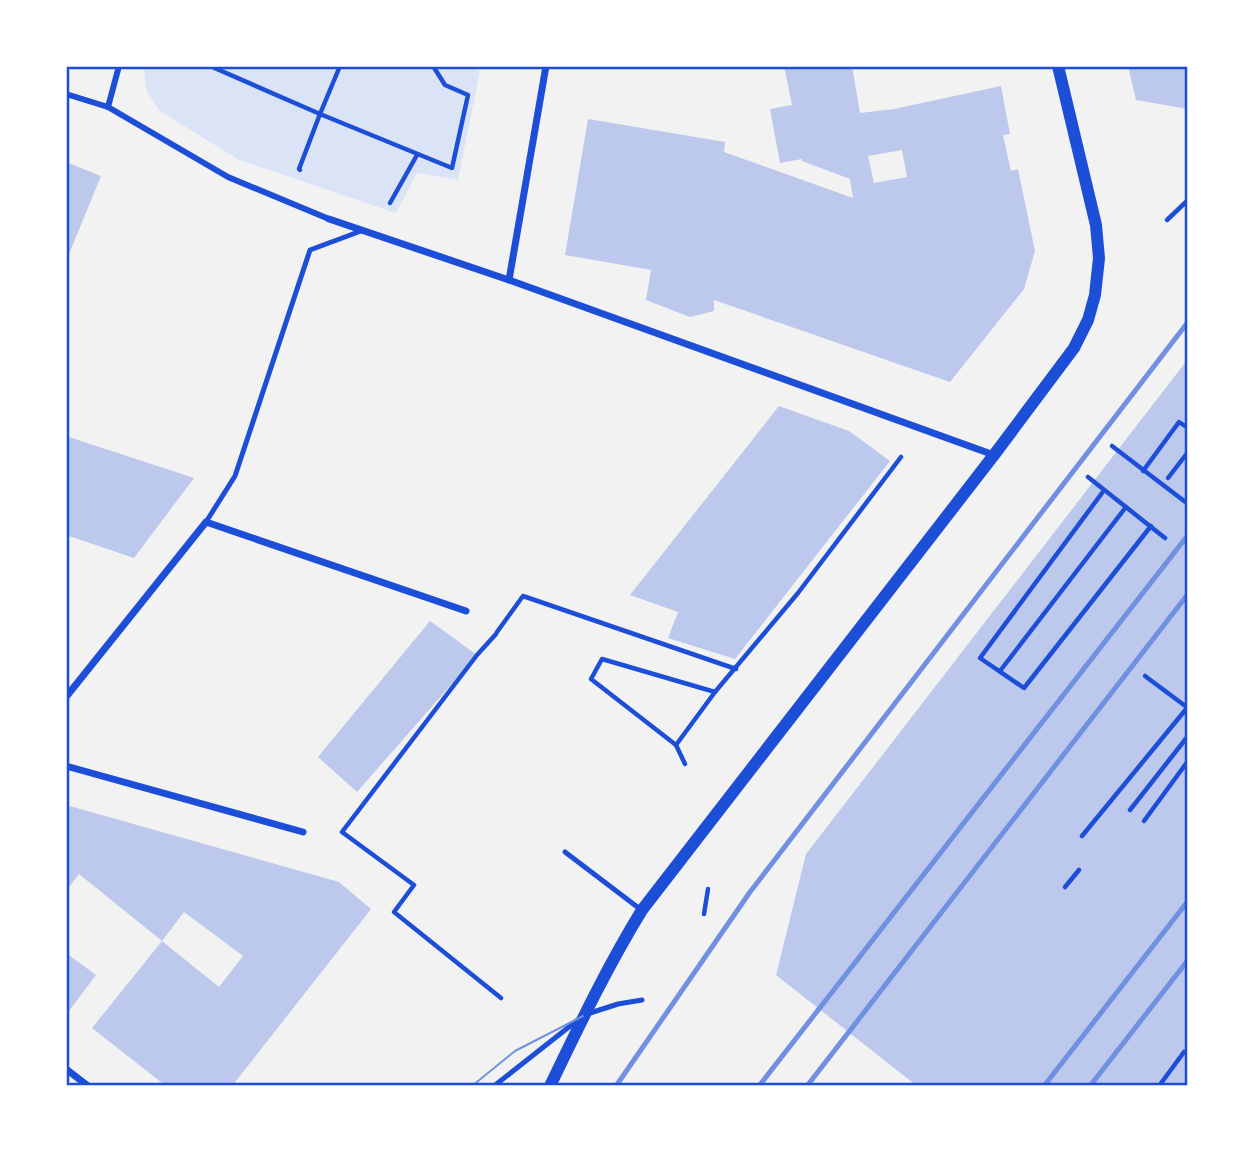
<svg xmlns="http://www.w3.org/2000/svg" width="1254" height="1152" font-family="Signika,sans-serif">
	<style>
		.green { fill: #dbe4f7 }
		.building { fill: #bdc9ec; fill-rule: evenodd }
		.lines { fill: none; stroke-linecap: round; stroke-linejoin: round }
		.path { stroke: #1d4ed8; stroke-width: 4.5 }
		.service { stroke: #1d4ed8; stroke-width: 5 }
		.pedestrian { stroke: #1d4ed8; stroke-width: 6 }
		.minor { stroke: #1d4ed8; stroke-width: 7 }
		.tertiary { stroke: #1d4ed8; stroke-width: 12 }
		.tram { stroke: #7290e2; stroke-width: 2 }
		.rail { stroke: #7290e2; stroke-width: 5 }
		.neatline { fill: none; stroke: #1d4ed8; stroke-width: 2.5 }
	</style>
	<rect width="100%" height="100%" fill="#f2f2f2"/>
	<!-- green -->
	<polygon class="green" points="468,66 480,71 458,180 417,173 396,213 239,160 160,111 146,90 144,67"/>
	<!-- building -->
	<g class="building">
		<path d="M784,66H852L860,113L894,109L1001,86L1010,134L1003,135L1011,171L1018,169L1035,251L1024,289L950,382L714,300V311L690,317L646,300L651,270L565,255L588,119L725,142L724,152L853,198L850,179L802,161V159L780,163L770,109L792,105ZM902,150L907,177L874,183L868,156Z"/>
		<polygon points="1128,66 1188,66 1188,109 1136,100"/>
		<polygon points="66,162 101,176 67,259 66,259"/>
		<polygon points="1188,359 1188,1086 917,1086 776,975 806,854"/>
		<polygon points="779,406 849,431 890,461 735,659 668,638 678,612 630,595"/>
		<polygon points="66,436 194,478 134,558 66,535"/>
		<polygon points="430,621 477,655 357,792 318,757"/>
		<path d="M66,805L339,882L371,909L232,1086H166L92,1028L162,941L79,874L66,891ZM184,912L243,956L219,987L162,941Z"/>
		<polygon points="66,953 96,975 69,1011 66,1009"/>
	</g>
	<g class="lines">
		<!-- path -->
		<g class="path">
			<polyline points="210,66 320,114 340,66"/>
			<polyline points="300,170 299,169 320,114 452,168 468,95 445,85 433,66"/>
			<polyline points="390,203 417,155"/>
			<polyline points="1167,220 1188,200"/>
			<polyline points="1112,446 1188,504"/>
			<polyline points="1143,471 1179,422 1188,428"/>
			<polyline points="1088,477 1165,538"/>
			<polyline points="1168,478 1188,452"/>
			<polyline points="1102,493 980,658 1024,688 1151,526"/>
			<polyline points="497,632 523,596 736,669"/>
			<polyline points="496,634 477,655 342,832 414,885 394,912 501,998"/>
			<polyline points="1000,671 1126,507"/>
			<polyline points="1145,676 1188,708"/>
			<polyline points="676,745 715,692"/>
			<polyline points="685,764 676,745 591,679 602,659 715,692 798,593 901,457"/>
			<polyline points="1130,810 1188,736"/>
			<polyline points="1144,821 1188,761"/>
			<polyline points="1082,836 1187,708"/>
			<polyline points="1065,887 1079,870"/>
			<polyline points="704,914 708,889"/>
			<polyline points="1159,1086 1184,1052"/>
		</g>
		<!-- service -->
		<g class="service">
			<polyline points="206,522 235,476 310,250 361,231"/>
			<polyline points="565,852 640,909"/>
			<polyline points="587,1014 618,1004 642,1000"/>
			<polyline points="494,1086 579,1019"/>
		</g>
		<!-- pedestrian -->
		<g class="pedestrian">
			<polyline points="66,94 108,107 228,177 329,219"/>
			<polyline points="108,107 119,66"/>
		</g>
		<!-- minor -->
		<g class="minor">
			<polyline points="546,66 509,280 994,455"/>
			<polyline points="329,219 509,280"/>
			<polyline points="66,697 206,522 466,611"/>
			<polyline points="66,766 303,832"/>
			<polyline points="66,1069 88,1086"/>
		</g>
		<!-- tertiary -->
		<path class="tertiary" d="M550,1086C579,1026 607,967 642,910L994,455L1074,348L1088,320L1095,295L1099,258L1096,225L1058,66"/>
		<!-- tram -->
		<polyline class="tram" points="472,1086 515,1051 583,1016"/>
		<!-- rail -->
		<g class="rail">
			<polyline points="616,1086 750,892 1188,322"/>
			<polyline points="759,1086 1188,535"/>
			<polyline points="807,1086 1188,594"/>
			<polyline points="1044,1086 1188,901"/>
			<polyline points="1090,1086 1188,960"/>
		</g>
	</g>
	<!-- border -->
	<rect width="1254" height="1152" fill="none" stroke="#ffffff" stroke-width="136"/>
	<rect x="68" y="68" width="1118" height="1016" class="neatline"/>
</svg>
